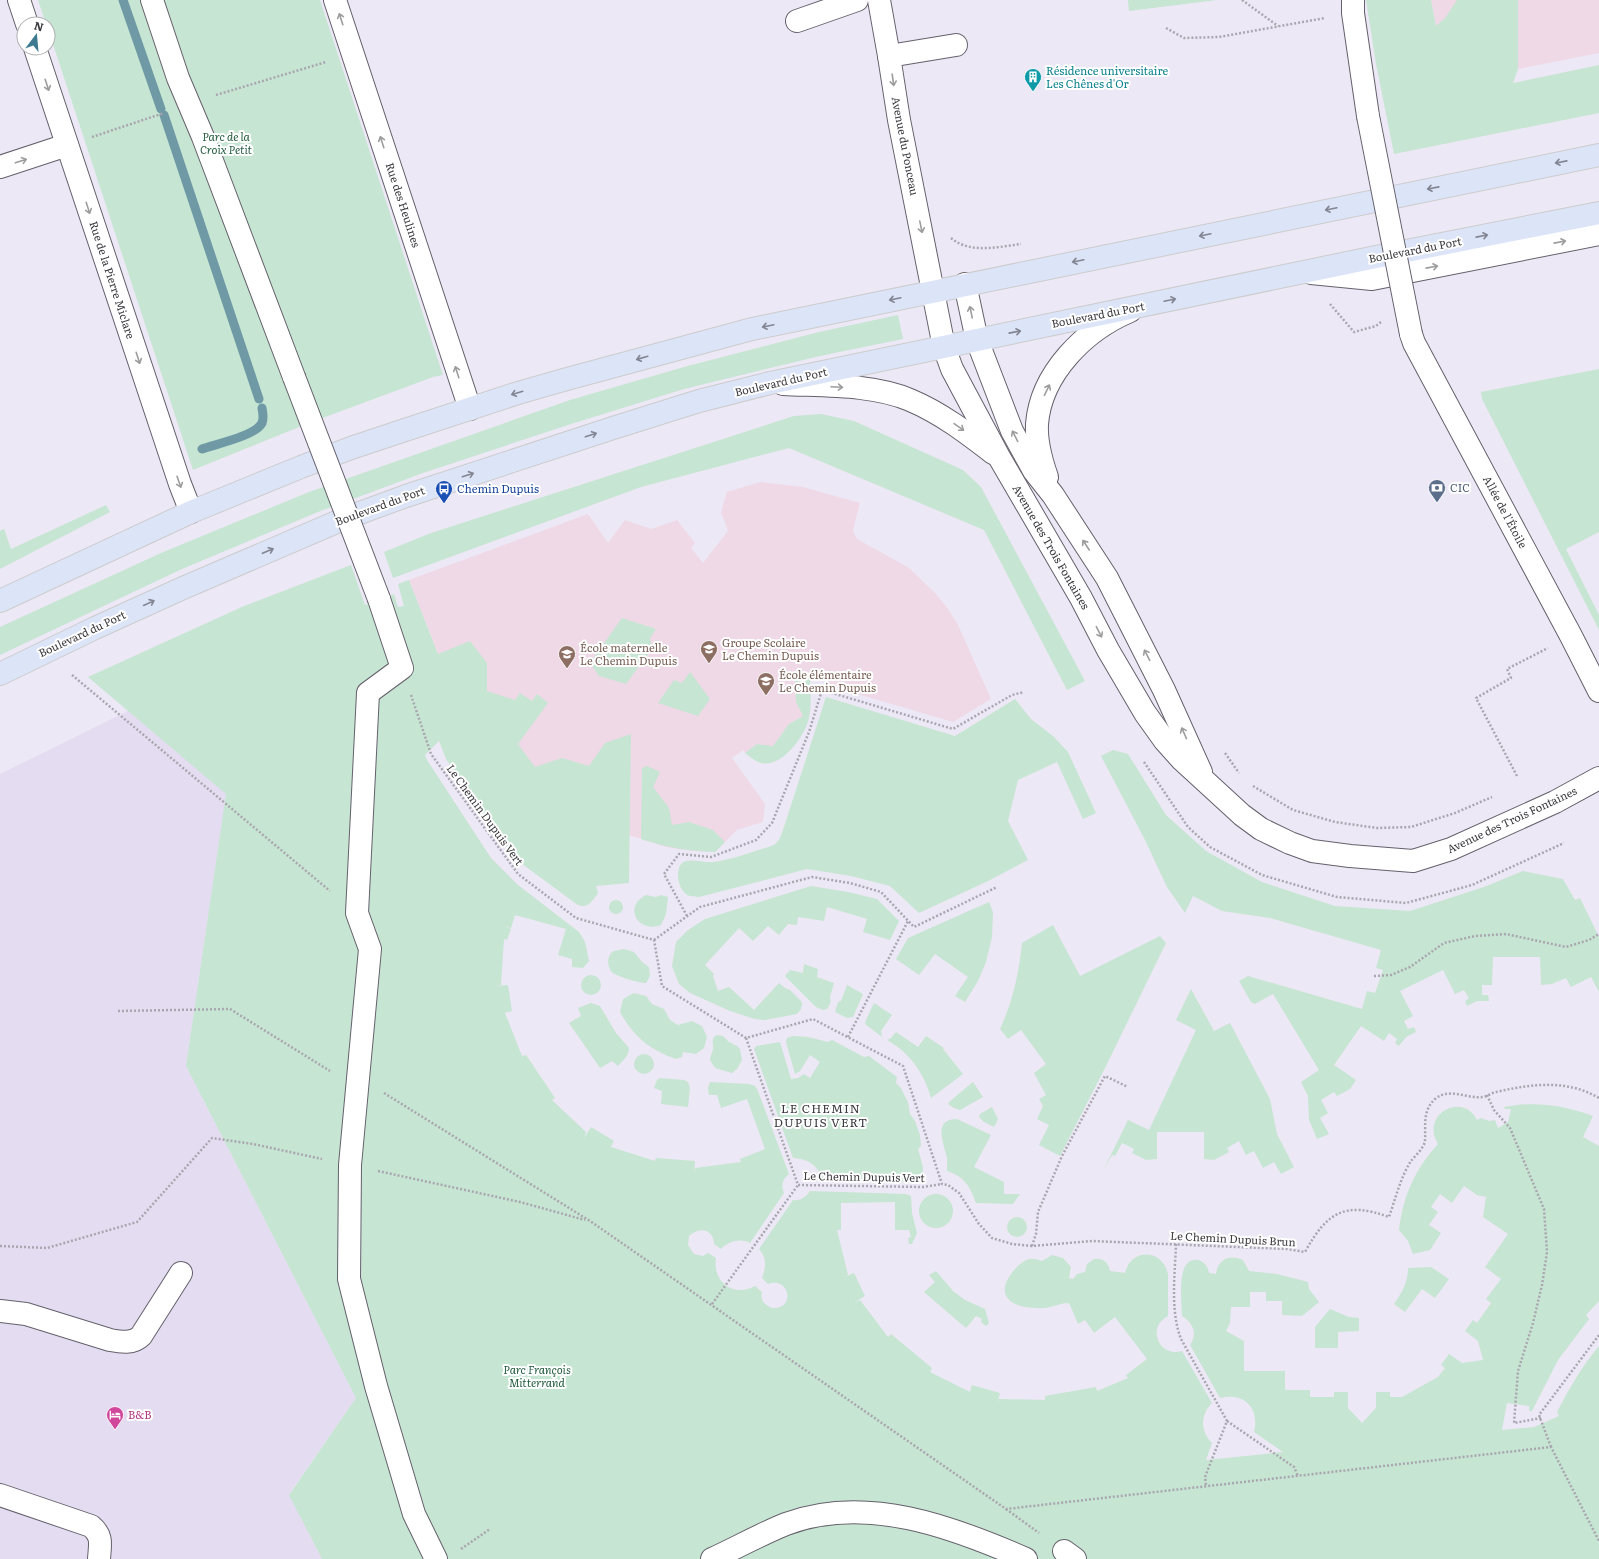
<svg xmlns="http://www.w3.org/2000/svg" width="1599" height="1559" font-family="Literata,serif">
	<style>
		.built { fill: #e4dcf0 }
		.education { fill: #efd9e7 }
		.green { fill: #c6e5d2 }
		.lines { fill: none; stroke-linecap: round; stroke-linejoin: round }
		.stream { stroke: #6f9aa5; stroke-width: 9 }
		.minor-casing { stroke: #65606c; stroke-width: 24 }
		.major-casing { stroke: #cccccd; stroke-width: 24 }
		.path { stroke: #aaa6b0; stroke-width: 2.5; stroke-dasharray: 2 2; stroke-linecap: butt }
		.minor { stroke: #fff; stroke-width: 22 }
		.major { stroke: #dce4f8; stroke-width: 22 }
		.minor-bridge-casing { stroke: #65606c; stroke-width: 24; stroke-linecap: butt }
		.minor-bridge { stroke: #fff; stroke-width: 22 }
		.oneway { stroke: #9d9c9e }
		.oneway2 { stroke: #838692 }
		.labels { text-anchor: middle; stroke-width: 4; stroke-linejoin: round; paint-order: stroke }
		.culture-label { font-size: 11px; fill: #0d838f; stroke: #fff; text-anchor: start }
		.park-label { font-size: 11px; font-style: italic; fill: #225c3e; stroke: #fff }
		.street-label { font-size: 11px; fill: #3b393e; stroke: #fff }
		.service-label { font-size: 11px; fill: #4e5e75; stroke: #fff; text-anchor: start }
		.transit-label { font-size: 11px; fill: #164399; stroke: #fff; text-anchor: start }
		.education-label { font-size: 11px; fill: #785e54; stroke: #fff; text-anchor: start }
		.hotel-label { font-size: 11px; fill: #b23c85; stroke: #fff; text-anchor: start }
		.neighbourhood-label { font-size: 12px; letter-spacing: 1px; fill: #3b393e; stroke: #fff }
	</style>
	<rect width="100%" height="100%" fill="#ede8f5"/>
	<!-- built -->
	<polygon class="built" points="128,711 233,748 186,1066 356,1398 289,1494 322,1559 0,1559 0,774"/>
	<!-- education -->
	<g class="education">
		<polygon points="1431,0 1599,0 1599,53 1518,69 1436,26"/>
		<polygon points="760,482 803,487 860,503 853,531 857,539 909,568 936,594 948,609 958,625 991,699 953,722 830,686 824,674 796,676 796,702 803,716 789,724 773,747 757,744 745,753 743,750 732,758 765,804 763,822 737,830 715,852 692,851 666,847 629,835 613,826 468,729 409,580 588,514 608,543 625,520 651,529 677,520 695,543 691,548 703,563 728,531 721,512 727,492"/>
	</g>
	<!-- green -->
	<g class="green">
		<polygon points="38,0 320,0 443,375 433,377 309,423 193,470 48,29 48,24 46,24"/>
		<polygon points="1128,0 1217,0 1129,11"/>
		<polygon points="1366,0 1431,0 1436,26 1445,18 1457,0 1518,0 1518,69 1513,83 1599,65 1599,113 1394,154 1376,64"/>
		<polygon points="898,315 903,339 820,356 684,389 571,424 423,473 318,512 182,569 0,655 0,627 161,553 309,492 570,400 684,367 819,332"/>
		<polygon points="1599,369 1599,532 1566,549 1599,615 1599,630 1482,399 1481,392"/>
		<polygon points="821,414 854,421 963,470 981,487 1085,681 1067,690 984,530 789,448 641,487 393,578 384,552 431,533 794,416"/>
		<polygon points="106,505 110,512 0,569 0,531 4,529 11,549"/>
		<path d="M351,565L365,605L394,594L398,607L404,606L398,584L409,580L438,654L470,641L487,663V691L515,700L520,693L532,701L537,694L548,703L518,744L535,767L562,758L589,766L605,743L631,734L629,883L596,886L598,893C592,902 586,911 575,903L514,858L446,759L439,741L425,755L427,760L491,858L518,885L579,932L585,942L589,961L583,968L572,967V959L558,955L566,929L515,915L511,928L504,926L511,929L507,940L504,939L501,985L494,986L508,985L512,1011L499,1014L505,1013L522,1056L526,1055L555,1098L552,1100L586,1132L584,1138L591,1127L614,1141L608,1152L611,1147L655,1161L656,1158L695,1161L694,1174L695,1168L741,1162L740,1159L765,1149L747,1099L721,1108L717,1095H709L708,1088L710,1082L749,1084L755,1086L758,1091L789,1174C782,1179 781,1186 784,1193L750,1243C740,1238 729,1241 721,1249L714,1244C714,1229 699,1226 689,1236L688,1245L694,1254L703,1256L708,1253L716,1258C712,1282 734,1298 755,1286L762,1292C760,1300 764,1305 772,1308C796,1310 790,1276 768,1284L762,1278C766,1268 767,1257 759,1249L793,1200C801,1201 806,1197 810,1191L906,1194L911,1196L912,1213L917,1233L912,1244H909L908,1238L911,1237L909,1230H895V1202L841,1203V1230H837L848,1275L842,1278L854,1273L865,1296L853,1303L860,1300L888,1337L891,1334L932,1368L930,1372L970,1392L968,1398L972,1385L1000,1393L997,1405L999,1399L1045,1400V1396L1096,1387L1097,1391L1128,1378L1126,1375L1147,1359L1115,1317L1094,1333L1085,1320L1078,1324L1070,1305L1068,1303C1061,1303 1056,1306 1050,1307C1043,1309 1033,1308 1025,1307C1000,1302 1000,1286 1015,1269C1019,1265 1024,1260 1030,1259C1034,1258 1038,1260 1042,1261L1052,1255L1063,1258L1071,1267L1069,1278L1073,1279L1077,1274L1085,1272L1087,1264L1094,1259C1103,1258 1108,1262 1110,1271L1125,1273C1131,1247 1164,1249 1168,1275V1316C1146,1327 1159,1358 1182,1351L1212,1403C1200,1415 1200,1431 1212,1443L1206,1460L1283,1452L1254,1432C1260,1408 1244,1392 1220,1398L1190,1345C1198,1333 1193,1323 1182,1316C1182,1303 1175,1256 1198,1260C1205,1262 1208,1267 1209,1273L1216,1274C1218,1259 1229,1254 1243,1260L1249,1271L1277,1274L1308,1282L1309,1289L1319,1302L1302,1316L1282,1315V1301H1266V1292H1250V1307H1231L1230,1323L1226,1331L1244,1341V1371H1285V1390H1310V1397H1334V1392H1348V1408L1362,1423L1376,1408V1392H1390V1397H1402L1438,1377L1445,1368L1441,1365L1449,1354L1462,1363L1483,1360L1478,1341L1465,1331L1473,1320L1477,1323L1491,1303L1486,1299L1501,1279L1485,1267L1508,1234L1483,1217L1486,1197L1477,1195L1464,1186L1452,1203L1440,1194L1431,1207L1438,1212L1429,1225L1441,1233L1430,1250L1413,1254L1408,1241L1399,1230C1403,1196 1415,1169 1438,1144C1420,1115 1462,1091 1477,1120L1481,1118L1489,1121L1495,1120L1498,1128L1508,1122L1511,1109H1505L1504,1107C1535,1101 1563,1105 1593,1116L1583,1137L1599,1146V1301L1586,1315L1589,1319L1558,1360L1532,1411H1529V1406L1507,1403L1502,1430L1534,1427L1559,1416L1557,1412C1569,1389 1582,1366 1599,1346V1559H322L289,1495L356,1398L186,1066L226,794L88,677L244,606Z"/>
		<polygon points="622,618 656,629 650,638 652,649 626,684 599,676 590,663"/>
		<polygon points="690,672 710,699 698,716 658,703 674,680 682,683"/>
		<path d="M810,675C810,689 812,704 809,718C805,736 782,768 761,763C755,761 750,757 745,753L757,744L773,746L789,724L803,716L796,702L795,676Z"/>
		<path d="M826,697L955,736L1015,699L1031,719L1054,737L1068,752L1096,813L1083,819L1057,762L1018,780L1008,821L1028,860L988,881L919,913L890,886L851,876L807,869L699,897C694,896 688,897 685,893C677,887 674,864 686,861C693,859 705,863 714,862C734,859 755,851 774,845L779,840L783,830Z"/>
		<polygon points="1113,750 1128,754 1166,815 1206,851 1262,882 1335,906 1410,911 1484,887 1523,871 1563,879 1575,900 1580,898 1599,937 1599,992 1591,977 1571,987 1566,978 1552,984 1541,985 1540,957 1493,957 1492,985 1482,985 1482,995 1488,995 1489,1001 1477,1001 1467,1006 1465,1001 1469,998 1464,990 1455,994 1443,970 1400,991 1413,1016 1404,1021 1408,1029 1414,1027 1416,1032 1406,1037 1399,1046 1395,1043 1397,1039 1389,1033 1384,1041 1361,1026 1334,1065 1356,1080 1350,1089 1337,1096 1334,1092 1321,1100 1328,1113 1320,1118 1329,1134 1317,1139 1309,1120 1308,1096 1301,1082 1319,1070 1273,994 1255,1004 1251,1002 1239,981 1248,976 1362,1009 1367,991 1375,993 1383,970 1376,968 1381,950 1270,918 1222,911 1193,896 1185,913 1167,887 1145,840 1101,756"/>
		<path d="M647,766L660,772L653,787L669,808L672,825L689,822L713,830L725,842L715,852C687,851 668,848 641,839L642,768Z"/>
		<polygon points="811,886 848,892 877,899 899,921 890,940 863,932 867,919 827,907 824,921 798,917 797,925 788,924 779,935 768,926 753,941 739,928 705,965 714,974 713,976 718,991 729,987 754,1010 779,983 785,988 790,990 801,1001 802,1004 801,1009 797,1014 765,1020 755,1019 730,1011 690,993 679,984 672,966 676,942 688,930 705,919"/>
		<path d="M646,895L656,897L661,895L668,897L666,914L661,925C639,934 622,907 646,895Z"/>
		<circle cx="616" cy="907" r="7"/>
		<polygon points="989,902 993,912 992,937 986,962 978,981 965,1002 955,996 968,977 935,954 919,975 896,959 908,938"/>
		<path d="M1053,925L1080,976L1160,936L1166,943L1105,1068L1060,1156L1039,1145L1049,1125L1037,1119L1043,1106L1039,1099L1046,1095L1034,1073L1046,1064L1021,1030L1008,1039L1000,1029C1013,1001 1019,973 1022,943Z"/>
		<path d="M624,949L634,952L642,962L649,967L650,976L646,983C639,983 619,977 613,973C607,968 606,955 614,951C617,950 621,950 624,949Z"/>
		<polygon points="804,964 818,969 817,977 834,983 830,997 831,1002 827,1009 823,1010 816,1007 785,976 790,970 803,973"/>
		<circle cx="591" cy="985" r="10"/>
		<polygon points="847,985 863,994 853,1017 847,1018 835,1012 838,1002 841,1001"/>
		<polygon points="1191,989 1214,1031 1230,1023 1270,1099 1277,1134 1294,1167 1281,1174 1274,1162 1263,1168 1254,1151 1246,1155 1239,1141 1227,1148 1229,1152 1214,1160 1204,1159 1204,1132 1157,1132 1157,1159 1146,1160 1132,1153 1134,1149 1122,1143 1115,1156 1112,1155 1103,1171 1128,1120 1149,1130 1196,1030 1176,1020"/>
		<path d="M634,993L646,996L652,1004L664,1009L670,1020L678,1025L692,1021L702,1026L707,1037L704,1048L696,1054L683,1052L682,1057L676,1059C650,1050 634,1037 620,1012L623,999Z"/>
		<path d="M591,1003L600,1006L616,1033L629,1048C629,1056 623,1060 618,1066L612,1061L600,1068L569,1023L581,1016L578,1008Z"/>
		<polygon points="874,1003 892,1015 881,1031 882,1037 865,1024 866,1020"/>
		<path d="M896,1032L918,1047L926,1036L944,1048L943,1049L963,1074L931,1098C924,1073 910,1053 887,1040L891,1038Z"/>
		<path d="M717,1035L723,1036L729,1042L737,1046L740,1049L742,1060L737,1069L732,1073L715,1068L710,1060C710,1055 714,1051 713,1046C713,1041 711,1038 717,1035Z"/>
		<path d="M793,1036L808,1037L828,1042L832,1040L864,1057L869,1056L897,1077L896,1083L901,1088L908,1102L910,1114L915,1121L920,1135L921,1146L918,1149L923,1167L922,1179L919,1182H824C818,1166 810,1159 793,1158L754,1049L756,1046L780,1042L791,1079L798,1078L804,1074L810,1078L820,1062L810,1055L800,1071L795,1074L786,1042L787,1038Z"/>
		<circle cx="644" cy="1064" r="10"/>
		<polygon points="660,1078 684,1080 688,1082 690,1088 688,1107 661,1104 662,1091 654,1088 657,1080"/>
		<polygon points="973,1082 983,1097 960,1110 954,1108 948,1104 949,1102"/>
		<polygon points="992,1107 998,1119 994,1127 984,1122 979,1117 980,1114"/>
		<path d="M957,1119L991,1135L974,1167L1004,1182V1194H1020L1013,1204L976,1203C971,1188 964,1176 947,1171C947,1167 947,1162 947,1158C944,1144 932,1119 957,1119Z"/>
		<circle cx="936" cy="1211" r="17"/>
		<circle cx="1017" cy="1227" r="10"/>
		<path d="M1431,1267L1449,1279L1435,1298L1422,1289L1405,1312L1394,1304C1402,1293 1408,1282 1408,1268Z"/>
		<polygon points="936,1271 953,1291 965,1300 985,1309 989,1323 986,1326 981,1322 982,1319 976,1316 966,1328 924,1292 935,1282 929,1275"/>
		<polygon points="1330,1309 1349,1317 1359,1318 1359,1331 1338,1332 1338,1348 1315,1348 1315,1327"/>
	</g>
	<g class="lines">
		<!-- stream -->
		<g class="stream">
			<polyline points="123,0 161,109"/>
			<polyline points="164,115 259,399"/>
			<path d="M202,449C216,444 255,436 262,423C264,418 263,413 262,408"/>
		</g>
		<defs>
			<g id="minor">
				<polyline points="19,0 27,24"/>
				<polyline points="152,0 178,78 203,137 294,377"/>
				<polyline points="335,0 470,409"/>
				<polyline points="879,0 889,56 899,120 944,347 952,369 999,457 1081,598 1108,650 1145,713 1165,741 1182,760 1242,815 1261,829 1290,843 1312,851 1350,856 1413,861 1451,849 1555,802 1599,778"/>
				<polyline points="1353,0 1353,13 1368,116"/>
				<polyline points="797,21 857,0"/>
				<polyline points="35,48 180,484 191,512"/>
				<polyline points="889,56 956,45"/>
				<polyline points="0,167 67,145"/>
				<polyline points="1311,273 1372,279 1599,234"/>
				<polyline points="965,284 977,340 1012,431 1034,471 1053,495 1107,578 1164,690 1201,772"/>
				<polyline points="1411,334 1414,343 1571,636 1599,691"/>
				<path d="M783,384C823,386 873,384 910,400C941,413 967,433 993,453"/>
				<path d="M1047,477C1041,460 1036,442 1037,424C1041,373 1085,330 1130,311"/>
				<polyline points="379,599 402,668 368,693 357,913 370,949 350,1165 349,1279 376,1386 414,1514 436,1559"/>
				<path d="M0,1311L26,1314L110,1340C121,1342 133,1344 141,1336L181,1273"/>
				<path d="M0,1495L91,1526C103,1536 100,1544 99,1559"/>
				<polyline points="1064,1551 1075,1559"/>
				<path d="M712,1559C736,1548 761,1534 786,1524C866,1494 953,1527 1026,1559"/>
			</g>
			<g id="major">
				<polyline points="0,601 191,512 301,467 351,448 408,429 518,393 567,379 752,329 1599,155"/>
				<polyline points="0,674 95,628 183,588 346,518 406,496 613,428 699,401 770,383 1376,257 1599,213"/>
			</g>
		</defs>
		<!-- minor casing -->
		<use href="#minor" class="minor-casing"/>
		<!-- major casing -->
		<use href="#major" class="major-casing"/>
		<!-- path -->
		<g class="path">
			<polyline points="1242,0 1278,26"/>
			<polyline points="1166,28 1184,38 1219,37 1325,18"/>
			<polyline points="216,95 326,62"/>
			<polyline points="92,137 164,113"/>
			<path d="M951,238C970,254 998,247 1021,244"/>
			<polyline points="1330,304 1354,332 1376,326 1381,322"/>
			<polyline points="72,675 330,891"/>
			<path d="M411,695L431,754L518,874L576,918L654,940L662,986L746,1038L813,1019L903,1066L942,1184L948,1185L959,1193L979,1224L992,1238L1012,1244L1032,1246L1092,1241L1287,1249L1305,1252C1327,1212 1345,1201 1389,1217C1395,1200 1401,1176 1411,1161C1415,1156 1424,1148 1425,1141C1426,1126 1422,1111 1435,1099C1449,1087 1467,1099 1482,1097C1487,1097 1491,1093 1496,1092C1531,1084 1567,1079 1599,1098"/>
			<polyline points="1225,753 1239,773"/>
			<polyline points="1144,762 1188,827 1210,847 1262,875 1337,897 1406,903 1472,885 1564,843"/>
			<polyline points="1517,776 1476,698 1511,678 1507,669 1548,648"/>
			<polyline points="1253,786 1293,810 1335,822 1377,828 1411,827 1455,813 1492,797"/>
			<polyline points="687,916 664,874 679,854 711,857 756,840 772,823 809,732 822,690 953,729 1012,695 1024,692"/>
			<polyline points="654,940 700,907 812,877 850,883 881,892 914,927 997,887"/>
			<polyline points="1374,976 1391,975 1410,967 1444,943 1475,936 1506,934 1566,947 1589,940 1599,934"/>
			<polyline points="118,1011 230,1009 330,1071"/>
			<polyline points="848,1037 908,921"/>
			<polyline points="746,1038 798,1185 923,1187 942,1184"/>
			<polyline points="384,1093 590,1221 1006,1509 1551,1447 1599,1541"/>
			<polyline points="1487,1095 1494,1110 1510,1128 1544,1209 1547,1252 1542,1285 1533,1323 1518,1371 1514,1423 1541,1418"/>
			<polyline points="378,1171 520,1202 585,1220"/>
			<path d="M1176,1244C1175,1273 1170,1311 1181,1339L1227,1421L1205,1477L1206,1486"/>
			<polyline points="0,1246 47,1248 137,1222 212,1138 253,1144 322,1159"/>
			<polyline points="1032,1246 1036,1234 1038,1212 1062,1156 1105,1076 1128,1087"/>
			<polyline points="712,1304 798,1185"/>
			<polyline points="1227,1421 1294,1467 1298,1476"/>
			<polyline points="1551,1447 1539,1415 1599,1335"/>
			<polyline points="1006,1509 1039,1533"/>
			<polyline points="461,1549 490,1529"/>
		</g>
		<!-- minor -->
		<use href="#minor" class="minor"/>
		<!-- major -->
		<use href="#major" class="major"/>
		<defs>
			<g id="minor-bridge">
				<polyline points="1368,116 1411,334"/>
				<polyline points="294,377 379,599"/>
			</g>
		</defs>
		<!-- minor-bridge casing -->
		<use href="#minor-bridge" class="minor-bridge-casing"/>
		<!-- minor-bridge -->
		<use href="#minor-bridge" class="minor-bridge"/>
	</g>
	<!-- one-way arrows -->
	<defs><path id="oneway-shaft" d="M-6 0H5M1.5-3L5.5 0L1.5 3" fill="none" stroke-width="1.6" stroke-linecap="round" stroke-linejoin="round"/></defs>
	<g class="oneway">
		<use href="#oneway-shaft" transform="translate(341 19) rotate(-108)"/>
		<use href="#oneway-shaft" transform="translate(893 80) rotate(82)"/>
		<use href="#oneway-shaft" transform="translate(47 85) rotate(72)"/>
		<use href="#oneway-shaft" transform="translate(382 142) rotate(-108)"/>
		<use href="#oneway-shaft" transform="translate(21 161) rotate(-18)"/>
		<use href="#oneway-shaft" transform="translate(88 208) rotate(72)"/>
		<use href="#oneway-shaft" transform="translate(921 227) rotate(78)"/>
		<use href="#oneway-shaft" transform="translate(1560 242) rotate(-11)"/>
		<use href="#oneway-shaft" transform="translate(1432 267) rotate(-11)"/>
		<use href="#oneway-shaft" transform="translate(971 312) rotate(-102)"/>
		<use href="#oneway-shaft" transform="translate(138 358) rotate(72)"/>
		<use href="#oneway-shaft" transform="translate(457 372) rotate(-108)"/>
		<use href="#oneway-shaft" transform="translate(837 387) rotate(3)"/>
		<use href="#oneway-shaft" transform="translate(1047 390) rotate(-64)"/>
		<use href="#oneway-shaft" transform="translate(959 427) rotate(35)"/>
		<use href="#oneway-shaft" transform="translate(1015 436) rotate(-117)"/>
		<use href="#oneway-shaft" transform="translate(179 482) rotate(71)"/>
		<use href="#oneway-shaft" transform="translate(1086 545) rotate(-123)"/>
		<use href="#oneway-shaft" transform="translate(1099 632) rotate(63)"/>
		<use href="#oneway-shaft" transform="translate(1147 655) rotate(-117)"/>
		<use href="#oneway-shaft" transform="translate(1184 733) rotate(-114)"/>
	</g>
	<g class="oneway2">
		<use href="#oneway-shaft" transform="translate(1561 162) rotate(169)"/>
		<use href="#oneway-shaft" transform="translate(1433 188) rotate(169)"/>
		<use href="#oneway-shaft" transform="translate(1331 209) rotate(168)"/>
		<use href="#oneway-shaft" transform="translate(1205 235) rotate(168)"/>
		<use href="#oneway-shaft" transform="translate(1482 236) rotate(-11)"/>
		<use href="#oneway-shaft" transform="translate(1078 261) rotate(168)"/>
		<use href="#oneway-shaft" transform="translate(895 299) rotate(168)"/>
		<use href="#oneway-shaft" transform="translate(1170 300) rotate(-12)"/>
		<use href="#oneway-shaft" transform="translate(768 326) rotate(168)"/>
		<use href="#oneway-shaft" transform="translate(1015 332) rotate(-11)"/>
		<use href="#oneway-shaft" transform="translate(642 358) rotate(164)"/>
		<use href="#oneway-shaft" transform="translate(517 393) rotate(163)"/>
		<use href="#oneway-shaft" transform="translate(591 435) rotate(-18)"/>
		<use href="#oneway-shaft" transform="translate(468 475) rotate(-18)"/>
		<use href="#oneway-shaft" transform="translate(268 551) rotate(-23)"/>
		<use href="#oneway-shaft" transform="translate(149 603) rotate(-25)"/>
	</g>
	<!-- icons -->
	<defs>
		<symbol id="building-pin" viewBox="-11 -11 22 30"><path d="M0 17L-7.5 6A9.5 9.5 0 1 1 7.5 6Z" fill="#0f9aa8" stroke="#fff"/><path d="M-4-6H4V6H1V3H-1V6H-4ZM-2.5-4.3h1.7v1.8h-1.7ZM.8-4.3h1.7v1.8H.8ZM-2.5-1h1.7V.8h-1.7ZM.8-1h1.7V.8H.8Z" fill="#fff"/></symbol>
		<symbol id="bank-pin" viewBox="-11 -11 22 30"><path d="M0 17L-7.5 6A9.5 9.5 0 1 1 7.5 6Z" fill="#5c6f8a" stroke="#fff"/><path d="M-6-4H6V4H-6ZM0-2.3a2.3 2.3 0 1 0 0 4.6a2.3 2.3 0 1 0 0-4.6Z" fill="#fff"/></symbol>
		<symbol id="bus-pin" viewBox="-11 -11 22 30"><path d="M0 17L-7.5 6A9.5 9.5 0 1 1 7.5 6Z" fill="#1a4fb4" stroke="#fff"/><path d="M-5-6H5V4H4V6H2V4H-2V6H-4V4H-5ZM-3.5-4V0h7V-4ZM-3.5 1.2v1.5H-2V1.2ZM2 1.2v1.5H3.5V1.2Z" fill="#fff"/></symbol>
		<symbol id="school-pin" viewBox="-11 -11 22 30"><path d="M0 17L-7.5 6A9.5 9.5 0 1 1 7.5 6Z" fill="#8d6e63" stroke="#fff"/><path d="M0-5L7-2L0 1L-7-2ZM-4 1L0 2.5L4 1V4Q0 6-4 4Z" fill="#fff"/></symbol>
		<symbol id="hotel-pin" viewBox="-11 -11 22 30"><path d="M0 17L-7.5 6A9.5 9.5 0 1 1 7.5 6Z" fill="#d1479c" stroke="#fff"/><path d="M-6-4.5h1.5V1H6V5H4.5V3h-9V5H-6ZM-4 0a1.8 1.8 0 1 1 3.6 0ZM.5 0V-2.5h3Q6-2.5 6 0Z" fill="#fff"/></symbol>
	</defs>
	<g fill-rule="evenodd">
		<use href="#building-pin" x="1023" y="67" width="20" height="27"/>
		<use href="#bank-pin" x="1427" y="478" width="20" height="27"/>
		<use href="#bus-pin" x="434" y="479" width="20" height="27"/>
		<use href="#school-pin" x="699" y="639" width="20" height="27"/>
		<use href="#school-pin" x="557" y="644" width="20" height="27"/>
		<use href="#school-pin" x="756" y="671" width="20" height="27"/>
		<use href="#hotel-pin" x="105" y="1405" width="20" height="27"/>
	</g>
	<g class="labels">
		<!-- culture labels -->
		<g class="culture-label">
			<text x="1046" y="75">Résidence universitaire<tspan x="1046" dy="13">Les Chênes d'Or</tspan></text>
		</g>
		<!-- park labels -->
		<g class="park-label">
			<text x="226" y="141">Parc de la<tspan x="226" dy="13">Croix Petit</tspan></text>
			<text x="537" y="1374">Parc François<tspan x="537" dy="13">Mitterrand</tspan></text>
		</g>
		<!-- street labels -->
		<g class="street-label">
			<text transform="translate(905 146) rotate(79)" y="4">Avenue du Ponceau</text>
			<text transform="translate(403 205) rotate(72)" y="4">Rue des Heulines</text>
			<text transform="translate(1415 250) rotate(-11)" y="4">Boulevard du Port</text>
			<text transform="translate(112 280) rotate(72)" y="4">Rue de la Pierre Miclare</text>
			<text transform="translate(1098 315) rotate(-11)" y="4">Boulevard du Port</text>
			<text transform="translate(781 382) rotate(-13)" y="4">Boulevard du Port</text>
			<text transform="translate(380 506) rotate(-20)" y="4">Boulevard du Port</text>
			<text transform="translate(1505 512) rotate(62)" y="4">Allée de l'Étoile</text>
			<text transform="translate(1051 547) rotate(60)" y="4">Avenue des Trois Fontaines</text>
			<text transform="translate(82 634) rotate(-25)" y="4">Boulevard du Port</text>
			<text transform="translate(485 815) rotate(54)" y="4">Le Chemin Dupuis Vert</text>
			<text transform="translate(1512 820) rotate(-25)" y="4">Avenue des Trois Fontaines</text>
			<text transform="translate(864 1177) rotate(1)" y="4">Le Chemin Dupuis Vert</text>
			<text transform="translate(1233 1239) rotate(3)" y="4">Le Chemin Dupuis Brun</text>
		</g>
		<!-- service labels -->
		<g class="service-label">
			<text x="1450" y="492">CIC</text>
		</g>
		<!-- transit labels -->
		<g class="transit-label">
			<text x="457" y="493">Chemin Dupuis</text>
		</g>
		<!-- education labels -->
		<g class="education-label">
			<text x="722" y="647">Groupe Scolaire<tspan x="722" dy="13">Le Chemin Dupuis</tspan></text>
			<text x="580" y="652">École maternelle<tspan x="580" dy="13">Le Chemin Dupuis</tspan></text>
			<text x="779" y="679">École élémentaire<tspan x="779" dy="13">Le Chemin Dupuis</tspan></text>
		</g>
		<!-- hotel labels -->
		<g class="hotel-label">
			<text x="128" y="1419">B&amp;B</text>
		</g>
		<!-- neighbourhood labels -->
		<g class="neighbourhood-label">
			<text x="821" y="1113">LE CHEMIN<tspan x="821" dy="14">DUPUIS VERT</tspan></text>
		</g>
	</g>
	<!-- north arrow -->
	<g transform="translate(36 36) rotate(16)"><circle r="19" fill="#ffffff" stroke="#b1b0b2"/>
	<path d="M0-3L7 15L0 10L-7 15Z" fill="#3e7b91"/>
	<text y="-6" font-size="11" font-weight="bold" text-anchor="middle" fill="#3b393e">N</text>
	</g>
</svg>
